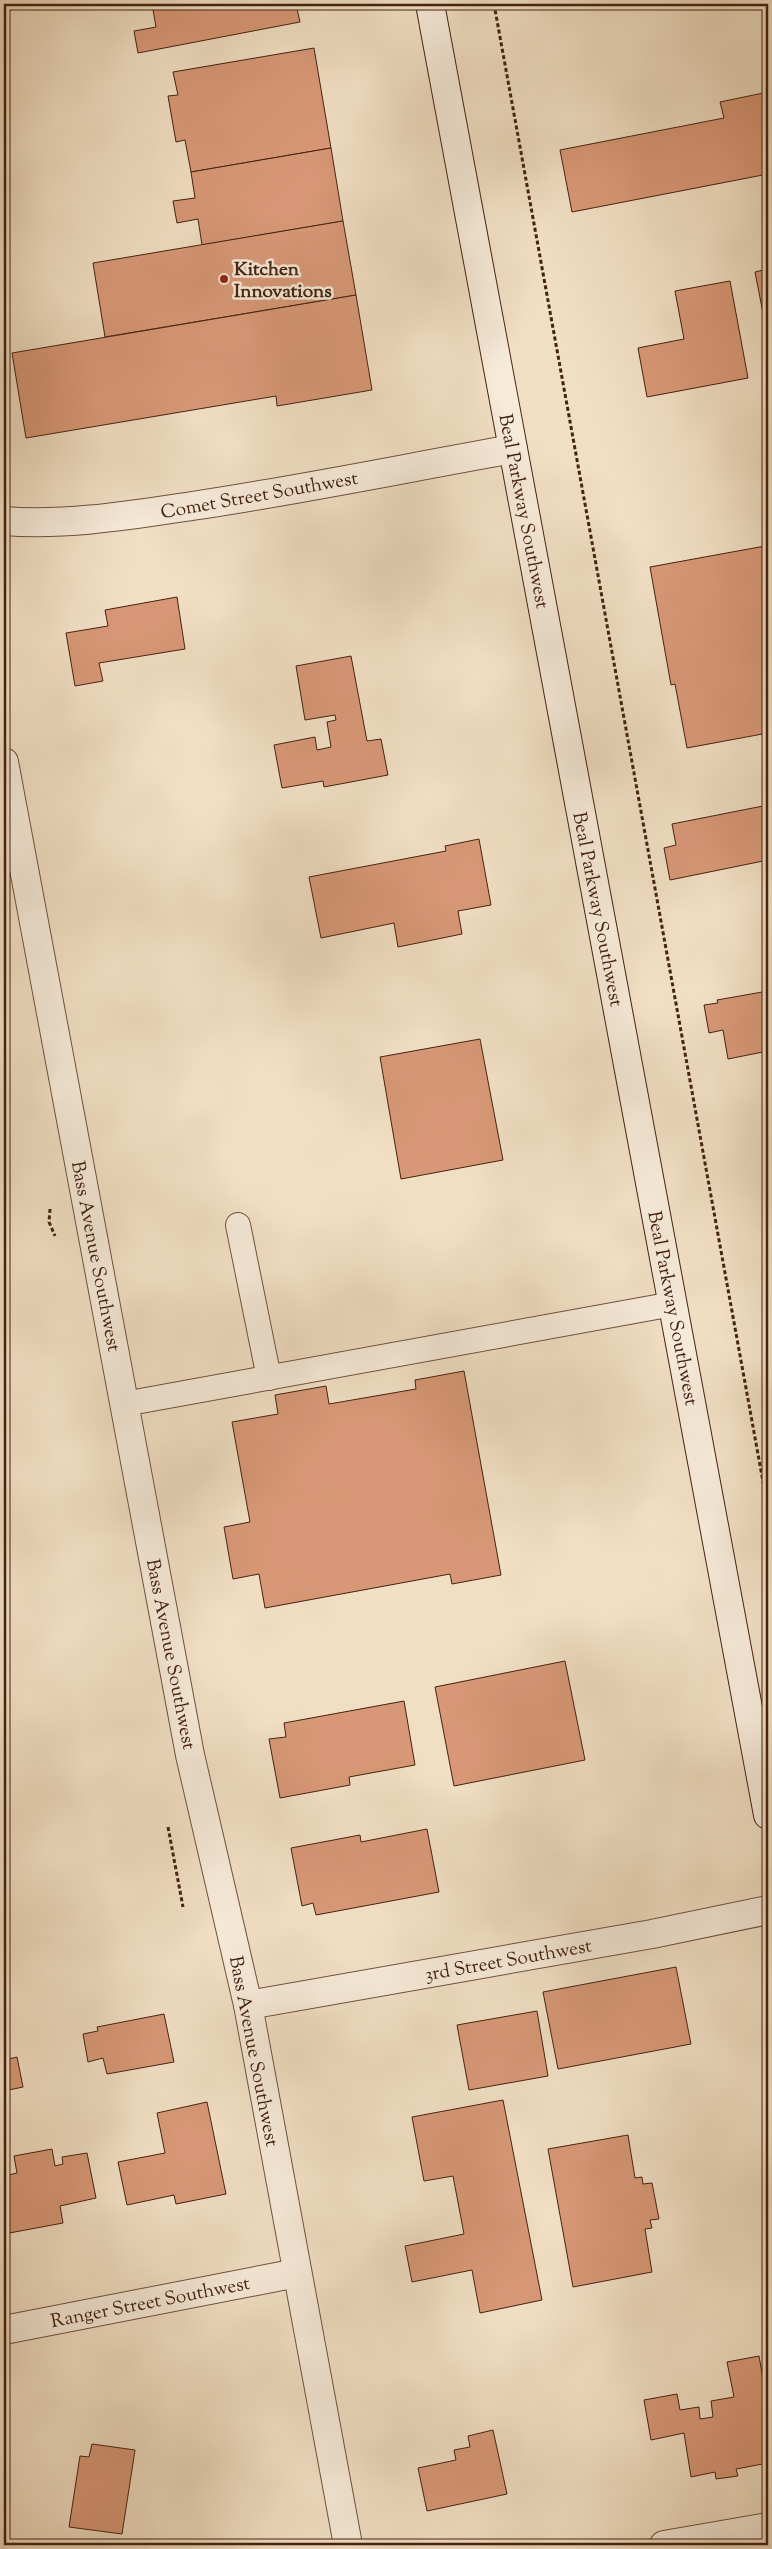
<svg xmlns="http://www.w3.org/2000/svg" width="772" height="2549" font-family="'Sorts Mill Goudy',serif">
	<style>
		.building { fill: #d89877; stroke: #421 }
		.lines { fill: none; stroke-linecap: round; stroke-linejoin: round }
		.lane-casing { stroke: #6f513e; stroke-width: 26 }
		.street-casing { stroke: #6f513e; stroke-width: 30 }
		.secondary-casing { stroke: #421; stroke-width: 30 }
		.path { stroke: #421; stroke-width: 3; stroke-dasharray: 4 2.5; stroke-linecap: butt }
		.lane { stroke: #f6ead9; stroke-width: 24 }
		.street { stroke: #f6ead9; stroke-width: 28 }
		.secondary { stroke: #f6ead9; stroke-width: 28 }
		.poi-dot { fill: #8f2418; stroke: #f6ead9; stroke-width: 2 }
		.labels { text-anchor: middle; stroke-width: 5; stroke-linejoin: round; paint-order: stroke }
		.poi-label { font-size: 19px; font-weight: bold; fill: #421; stroke: #f6ead9; text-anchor: start }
		.street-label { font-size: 19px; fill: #421; stroke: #f6ead9 }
	</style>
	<rect width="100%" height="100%" fill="#f1dfc4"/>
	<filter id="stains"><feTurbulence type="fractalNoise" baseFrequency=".004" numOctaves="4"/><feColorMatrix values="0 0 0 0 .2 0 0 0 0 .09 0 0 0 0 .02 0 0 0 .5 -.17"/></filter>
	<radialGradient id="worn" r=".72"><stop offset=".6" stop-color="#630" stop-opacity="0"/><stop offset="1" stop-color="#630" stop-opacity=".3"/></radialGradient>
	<!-- building -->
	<g class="building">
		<polygon points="152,4 296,4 300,22 138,53 134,31 156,27"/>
		<polygon points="314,48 331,148 191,172 185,140 176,142 168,96 178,95 173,72"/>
		<polygon points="768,92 768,174 572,212 560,150 724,118 720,102"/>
		<polygon points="331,148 343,221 202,245 198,219 177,223 173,201 195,198 191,172"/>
		<polygon points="343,221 356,295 105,337 93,263"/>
		<polygon points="768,269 768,339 755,272"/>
		<polygon points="730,281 748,378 647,397 638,348 684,339 675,291"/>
		<polygon points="356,295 372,390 277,406 276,396 26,438 12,353"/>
		<polygon points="765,546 768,554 768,733 687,748 675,684 671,685 650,567"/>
		<polygon points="177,597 185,649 99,663 103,681 75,686 66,633 108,626 105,610"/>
		<polygon points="351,656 367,741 381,739 388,775 324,787 323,781 282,788 274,745 315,737 317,750 331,747 327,722 336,720 335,715 305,720 296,666"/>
		<polygon points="768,805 768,860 670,880 664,848 676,845 672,824"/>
		<polygon points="479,839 491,905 458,911 462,934 398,947 394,923 321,938 309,877 446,851 445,846"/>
		<polygon points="768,991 768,1051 728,1059 723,1030 709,1033 704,1005 718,1003 717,1000"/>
		<polygon points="480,1039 503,1160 401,1179 380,1057"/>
		<polygon points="464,1371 501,1575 452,1584 450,1574 265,1608 259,1574 233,1579 224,1527 250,1522 232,1422 278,1414 275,1395 326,1386 329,1404 416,1389 415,1380"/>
		<polygon points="565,1661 585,1760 454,1786 435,1687"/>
		<polygon points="404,1701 415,1765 349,1777 350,1785 280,1798 269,1739 286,1737 284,1723"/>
		<polygon points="427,1829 439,1892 316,1915 313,1903 302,1906 291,1848 360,1835 361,1842"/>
		<polygon points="676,1967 691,2044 558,2069 543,1992"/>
		<polygon points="537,2011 548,2076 469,2090 457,2025"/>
		<polygon points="164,2014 174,2062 107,2074 103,2058 88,2062 83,2034 98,2031 97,2027"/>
		<polygon points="17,2057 23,2087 4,2091 4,2060"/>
		<polygon points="503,2100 542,2300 480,2313 472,2270 412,2282 405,2246 464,2234 453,2176 424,2181 412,2117"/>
		<polygon points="207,2102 226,2194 176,2204 174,2195 127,2205 118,2162 165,2153 157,2113"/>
		<polygon points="628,2135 635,2178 642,2177 643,2184 652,2183 659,2219 650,2220 652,2228 645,2229 652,2272 573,2287 548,2149"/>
		<polygon points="52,2149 55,2166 63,2164 62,2157 87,2153 96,2198 60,2206 63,2223 4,2234 4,2176 17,2173 14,2156"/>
		<polygon points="759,2356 768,2407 768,2463 736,2469 738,2476 716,2479 715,2472 691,2477 684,2433 651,2440 644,2400 677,2394 680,2410 699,2407 700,2419 713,2417 711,2401 734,2397 727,2362"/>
		<polygon points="493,2430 507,2494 427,2511 418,2468 456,2460 454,2450 470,2447 468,2436"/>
		<polygon points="92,2444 135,2450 122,2534 69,2527 80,2456 89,2457"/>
	</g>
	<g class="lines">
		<defs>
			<g id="lane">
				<polyline points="238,1225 269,1378"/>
				<polyline points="124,1404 673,1304"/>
			</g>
			<g id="street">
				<path d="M4,521C66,526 131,515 192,506C300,490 406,468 513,449"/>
				<polyline points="4,762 190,1755 248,2005 348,2545"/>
				<polyline points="248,2005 652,1934 768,1910"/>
				<polyline points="4,2330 297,2273"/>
				<polyline points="664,2545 768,2527"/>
			</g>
			<polyline id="secondary" points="430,4 768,1815"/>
		</defs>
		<!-- lane casing -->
		<use href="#lane" class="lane-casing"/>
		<!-- street casing -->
		<use href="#street" class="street-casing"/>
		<!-- secondary casing -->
		<use href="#secondary" class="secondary-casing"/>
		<!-- path -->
		<g class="path">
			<polyline points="494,4 768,1509"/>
			<polyline points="50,1209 49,1222 55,1236"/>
			<polyline points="168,1827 183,1907"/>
		</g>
		<!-- lane -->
		<use href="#lane" class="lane"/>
		<!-- street -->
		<use href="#street" class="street"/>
		<!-- secondary -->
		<use href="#secondary" class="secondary"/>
	</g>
	<!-- markers -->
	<circle class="poi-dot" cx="224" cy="279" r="5"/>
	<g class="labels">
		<!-- poi labels -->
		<g class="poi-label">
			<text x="234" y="275">Kitchen<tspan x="234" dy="22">Innovations</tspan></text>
		</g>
		<!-- street labels -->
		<g class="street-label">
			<text transform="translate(259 494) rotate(-10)" y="7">Comet Street Southwest</text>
			<text transform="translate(525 511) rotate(79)" y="7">Beal Parkway Southwest</text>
			<text transform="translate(599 909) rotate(79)" y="7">Beal Parkway Southwest</text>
			<text transform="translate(97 1256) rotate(79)" y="7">Bass Avenue Southwest</text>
			<text transform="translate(674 1308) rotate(79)" y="7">Beal Parkway Southwest</text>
			<text transform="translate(172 1654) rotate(79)" y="7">Bass Avenue Southwest</text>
			<text transform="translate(508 1959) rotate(-10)" y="7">3rd Street Southwest</text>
			<text transform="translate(255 2051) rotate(79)" y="7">Bass Avenue Southwest</text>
			<text transform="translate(150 2301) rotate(-11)" y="7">Ranger Street Southwest</text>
		</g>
	</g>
	<!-- margin -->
	<rect width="772" height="2549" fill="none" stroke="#f1dfc4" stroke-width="20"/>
	<rect x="5" y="5" width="762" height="2539" fill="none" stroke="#421" stroke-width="2.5"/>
	<rect x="10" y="10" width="752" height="2529" fill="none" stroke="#421"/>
	<rect width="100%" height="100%" filter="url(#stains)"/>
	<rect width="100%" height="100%" fill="url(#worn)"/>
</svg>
